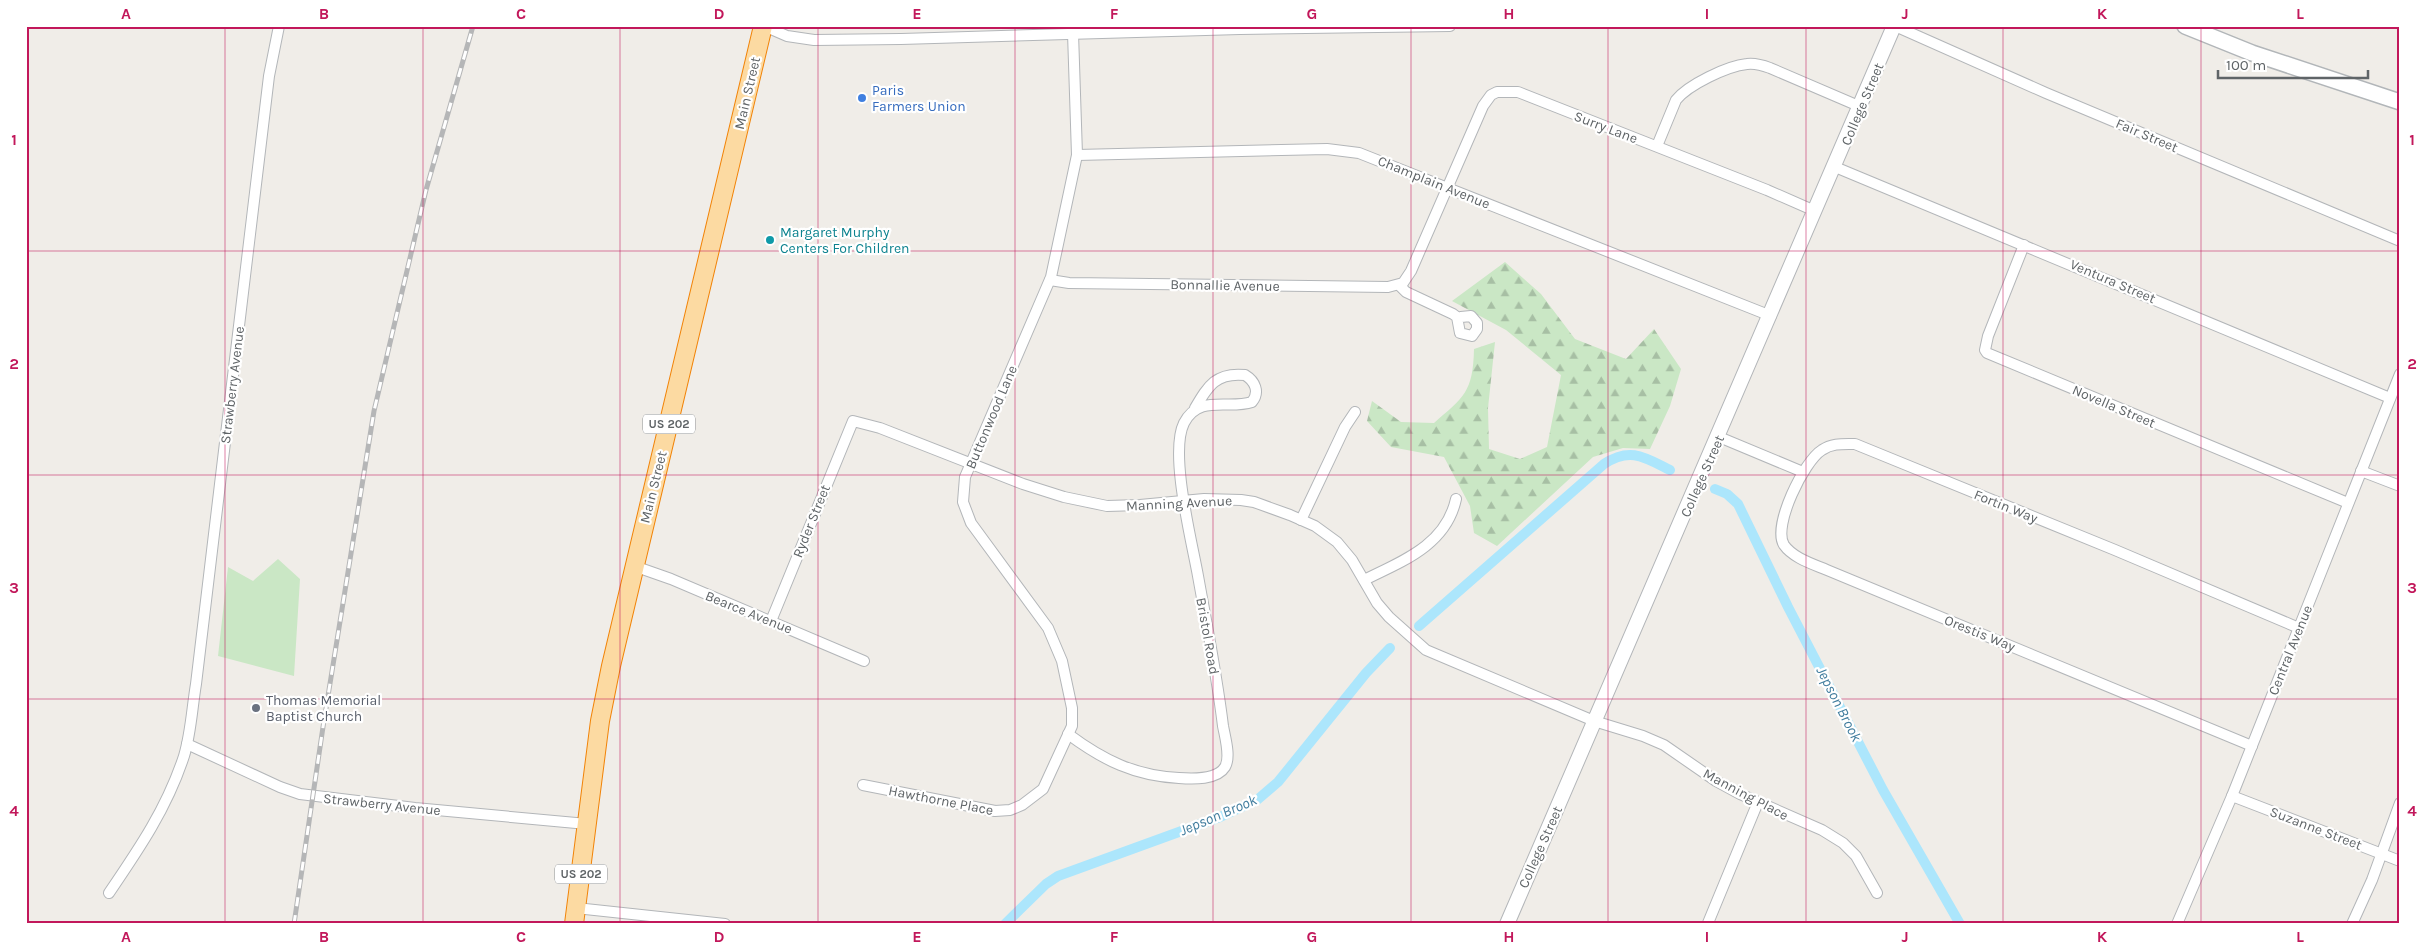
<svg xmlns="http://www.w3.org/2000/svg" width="2426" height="950" font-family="Karla,sans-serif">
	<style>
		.green { fill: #cae7c5 }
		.forest { fill: url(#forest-firs) }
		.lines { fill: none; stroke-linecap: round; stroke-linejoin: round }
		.canal { stroke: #ace6fc; stroke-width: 10 }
		.minor-casing { stroke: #b3b6b9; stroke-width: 12 }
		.tertiary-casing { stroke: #b3b6b9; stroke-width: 16 }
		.secondary-casing { stroke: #b2b6b9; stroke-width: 18 }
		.trunk-casing { stroke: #f18307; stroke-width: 20 }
		.minor { stroke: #fff; stroke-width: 10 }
		.tertiary { stroke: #fff; stroke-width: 14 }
		.secondary { stroke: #fff; stroke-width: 15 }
		.trunk { stroke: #fcdaa2; stroke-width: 18 }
		.rail-casing { stroke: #b5b6b7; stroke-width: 5 }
		.rail { stroke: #fff; stroke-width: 3; stroke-dasharray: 9; stroke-linecap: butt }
		.grid { fill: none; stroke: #c2185b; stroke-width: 1; stroke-opacity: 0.55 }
		.shop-dot { fill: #3f7fe0; stroke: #fff; stroke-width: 2 }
		.culture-dot { fill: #0f9aa8; stroke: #fff; stroke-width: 2 }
		.worship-dot { fill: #6b7280; stroke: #fff; stroke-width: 2 }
		.labels { text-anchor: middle; stroke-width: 4.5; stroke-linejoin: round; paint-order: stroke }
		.shield { fill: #fff; stroke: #8f9295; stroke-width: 1 }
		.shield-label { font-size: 12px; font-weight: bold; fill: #5f6467 }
		.shop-label { font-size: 14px; fill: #366cbe; stroke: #fff; text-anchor: start }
		.street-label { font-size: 14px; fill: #5f6467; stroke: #fff }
		.culture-label { font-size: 14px; fill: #0d838f; stroke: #fff; text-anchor: start }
		.worship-label { font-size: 14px; fill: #5b616d; stroke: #fff; text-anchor: start }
		.water-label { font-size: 15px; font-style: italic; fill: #417d9e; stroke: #fff }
		.neatline { fill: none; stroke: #c2185b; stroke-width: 2 }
		.grid-label { font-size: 16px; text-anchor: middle; font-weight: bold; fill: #c2185b }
	</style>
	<defs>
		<pattern id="forest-firs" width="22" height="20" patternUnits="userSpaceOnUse" patternTransform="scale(1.25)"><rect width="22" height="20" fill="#cae7c5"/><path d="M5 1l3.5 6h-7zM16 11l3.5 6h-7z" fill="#a7bfa4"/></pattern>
	</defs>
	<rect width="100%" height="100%" fill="#f0ede8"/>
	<!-- green -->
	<polygon class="green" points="278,559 300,579 294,676 218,656 228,567 253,581"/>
	<!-- forest -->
	<path class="forest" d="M1505,262L1541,294L1575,339L1626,359L1654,329L1681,369L1670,406L1650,449L1623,448L1593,457L1497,546L1474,533L1470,506L1444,457L1391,447L1367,421L1372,401L1401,422L1434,423C1464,397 1473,392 1474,349L1495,342L1488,408L1489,449L1520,459L1547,447L1561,375L1506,330L1452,301Z"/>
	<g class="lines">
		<!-- canal -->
		<g class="canal">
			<polyline points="1715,489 1727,494 1738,504 1788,607 1883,790 1960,924"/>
			<path d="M1419,626L1604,464C1630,447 1644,457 1670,470"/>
			<polyline points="1005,924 1046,884 1058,876 1220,817 1257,800 1278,782 1366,673 1390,648"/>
		</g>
		<defs>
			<g id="minor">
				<polyline points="764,26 787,36 814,40 901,39 1240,29 1450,26"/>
				<polyline points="1895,26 2046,93 2400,241"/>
				<path d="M1657,146L1676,100C1688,85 1727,66 1747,64C1755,63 1762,65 1770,68L1861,107"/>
				<polyline points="1077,155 1327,149 1359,153 1771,316"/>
				<polyline points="1835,167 2390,398"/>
				<polyline points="2024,245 1988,336 1985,350 1987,353 2348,503"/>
				<polyline points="1050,280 1069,283 1388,287 1403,283 1411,271 1483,106 1491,95 1497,92 1518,92 1767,190 1815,211"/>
				<polyline points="1399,285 1406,292 1453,314 1457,317 1460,333 1472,336 1477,329 1477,323 1471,316 1461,317"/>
				<polyline points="1719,437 1803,472"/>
				<polyline points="2361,471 2400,486"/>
				<polyline points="1301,520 1345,427 1355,412"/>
				<polyline points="634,566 671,579 864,661"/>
				<path d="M1364,580C1403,561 1446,545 1456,499"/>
				<polyline points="771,621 853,421 880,428 1023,484 1064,497 1107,506 1140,505 1204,499 1241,500 1254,502 1290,515 1315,526 1337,542 1352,560 1377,603 1389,617 1426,650 1594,721 1643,736 1664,745 1716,781 1740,794 1822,830 1843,843 1856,856 1877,893"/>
				<path d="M1068,734C1103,760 1135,776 1179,778C1193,779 1217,780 1225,767C1231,757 1225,737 1223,726C1217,676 1207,626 1198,576C1192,542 1169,453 1184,423C1199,394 1228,410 1252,402C1260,392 1255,381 1245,375C1216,372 1208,386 1195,408"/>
				<polyline points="187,744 280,787 300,794 415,808 587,824"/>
				<path d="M2252,746L1827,570C1813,564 1793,558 1784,545C1772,526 1804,461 1822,450C1832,443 1843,444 1855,444L2115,550L2299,628"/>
				<polyline points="863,785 995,811 1010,810 1022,805 1043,789 1072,726 1072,708 1062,661 1048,628 971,523 963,502 965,477 1051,277 1077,155 1073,33"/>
				<polyline points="2232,796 2400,861"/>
				<path d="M109,893C139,849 167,808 184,756C191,733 192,708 196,684L269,76L279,26"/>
				<polyline points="576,908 725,924"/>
				<polyline points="1708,923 1758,802"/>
				<polyline points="2177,924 2232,796 2400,374"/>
				<polyline points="2352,924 2372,880 2400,803"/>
			</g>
			<polyline id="tertiary" points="1507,924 1894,26"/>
			<polyline id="secondary" points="2185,26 2252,53 2400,102"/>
			<polyline id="trunk" points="574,924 600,721 611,666 763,26"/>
		</defs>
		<!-- minor casing -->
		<use href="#minor" class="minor-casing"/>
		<!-- tertiary casing -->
		<use href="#tertiary" class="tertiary-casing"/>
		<!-- secondary casing -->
		<use href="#secondary" class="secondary-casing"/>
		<!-- trunk casing -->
		<use href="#trunk" class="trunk-casing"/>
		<!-- minor -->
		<use href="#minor" class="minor"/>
		<!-- tertiary -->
		<use href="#tertiary" class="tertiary"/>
		<!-- secondary -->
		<use href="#secondary" class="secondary"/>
		<!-- trunk -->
		<use href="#trunk" class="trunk"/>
		<defs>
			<polyline id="rail" points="294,924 323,727 374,411 426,190 473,26"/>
		</defs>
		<!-- rail casing -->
		<use href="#rail" class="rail-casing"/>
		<!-- rail -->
		<use href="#rail" class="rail"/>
	</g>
	<!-- grid -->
	<path class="grid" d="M225,26V924M423,26V924M620,26V924M818,26V924M1015,26V924M1213,26V924M1411,26V924M1608,26V924M1806,26V924M2003,26V924M2201,26V924M26,251H2400M26,475H2400M26,699H2400"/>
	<!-- markers -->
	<circle class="shop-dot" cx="862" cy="98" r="5"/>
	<circle class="culture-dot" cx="770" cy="240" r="5"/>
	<circle class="worship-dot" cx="256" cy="708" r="5"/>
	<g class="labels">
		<!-- shield labels -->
		<g class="shield">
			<rect x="643" y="414.5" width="52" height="19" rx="4"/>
			<rect x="555" y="864.5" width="52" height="19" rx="4"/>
		</g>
		<g class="shield-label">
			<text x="669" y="428">US 202</text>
			<text x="581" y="878">US 202</text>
		</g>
		<!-- shop labels -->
		<g class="shop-label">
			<text x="872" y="95">Paris<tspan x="872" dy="16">Farmers Union</tspan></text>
		</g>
		<!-- street labels -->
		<g class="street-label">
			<text transform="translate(747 93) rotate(-77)" y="5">Main Street</text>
			<text transform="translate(1862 104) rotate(-67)" y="5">College Street</text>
			<text transform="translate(1606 127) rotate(21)" y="5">Surry Lane</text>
			<text transform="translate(2147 135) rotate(23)" y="5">Fair Street</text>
			<text transform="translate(1434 182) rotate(22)" y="5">Champlain Avenue</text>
			<text transform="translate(2113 281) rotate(23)" y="5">Ventura Street</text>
			<text transform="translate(1225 285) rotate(1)" y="5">Bonnallie Avenue</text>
			<text transform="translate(232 385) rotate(-83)" y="5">Strawberry Avenue</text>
			<text transform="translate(2114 406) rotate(23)" y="5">Novella Street</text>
			<text transform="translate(991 417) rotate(-67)" y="5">Buttonwood Lane</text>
			<text transform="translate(1702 476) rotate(-66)" y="5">College Street</text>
			<text transform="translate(653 487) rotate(-76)" y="5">Main Street</text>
			<text transform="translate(1179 503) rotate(-3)" y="5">Manning Avenue</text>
			<text transform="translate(2006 506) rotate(22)" y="5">Fortin Way</text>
			<text transform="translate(811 521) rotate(-68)" y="5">Ryder Street</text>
			<text transform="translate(749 612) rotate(22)" y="5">Bearce Avenue</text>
			<text transform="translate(1980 633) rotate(22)" y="5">Orestis Way</text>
			<text transform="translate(1208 636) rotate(80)" y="5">Bristol Road</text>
			<text transform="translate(2290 650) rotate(-68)" y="5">Central Avenue</text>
			<text transform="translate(1746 794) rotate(28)" y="5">Manning Place</text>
			<text transform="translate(941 800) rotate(11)" y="5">Hawthorne Place</text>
			<text transform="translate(382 804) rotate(6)" y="5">Strawberry Avenue</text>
			<text transform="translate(2316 828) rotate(21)" y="5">Suzanne Street</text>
			<text transform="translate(1540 847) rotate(-66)" y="5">College Street</text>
		</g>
		<!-- culture labels -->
		<g class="culture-label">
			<text x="780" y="237">Margaret Murphy<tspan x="780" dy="16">Centers For Children</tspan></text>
		</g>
		<!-- worship labels -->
		<g class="worship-label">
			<text x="266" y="705">Thomas Memorial<tspan x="266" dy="16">Baptist Church</tspan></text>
		</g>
		<!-- water labels -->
		<g class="water-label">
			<text transform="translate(1839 704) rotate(63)" y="5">Jepson Brook</text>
			<text transform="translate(1218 815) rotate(-23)" y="5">Jepson Brook</text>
		</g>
	</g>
	<!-- border -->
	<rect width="2426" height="950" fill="none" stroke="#ffffff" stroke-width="55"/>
	<!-- scale -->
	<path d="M2218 70v8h150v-8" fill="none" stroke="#5f6467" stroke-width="2.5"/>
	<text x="2226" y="70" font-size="15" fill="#5f6467" stroke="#ffffff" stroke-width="4" paint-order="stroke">100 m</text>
	<rect x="28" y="28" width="2370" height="894" class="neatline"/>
	<g class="grid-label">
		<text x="126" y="19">A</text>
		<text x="324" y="19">B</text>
		<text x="521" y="19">C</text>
		<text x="719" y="19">D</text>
		<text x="917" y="19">E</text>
		<text x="1114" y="19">F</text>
		<text x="1312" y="19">G</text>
		<text x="1509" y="19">H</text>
		<text x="1707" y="19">I</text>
		<text x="1905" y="19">J</text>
		<text x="2102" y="19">K</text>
		<text x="2300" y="19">L</text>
		<text x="14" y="145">1</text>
		<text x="2412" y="145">1</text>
		<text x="14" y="369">2</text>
		<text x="2412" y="369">2</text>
		<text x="14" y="593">3</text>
		<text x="2412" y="593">3</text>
		<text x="14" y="816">4</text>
		<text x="2412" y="816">4</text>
		<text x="126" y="942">A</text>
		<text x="324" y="942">B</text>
		<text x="521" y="942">C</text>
		<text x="719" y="942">D</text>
		<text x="917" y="942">E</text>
		<text x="1114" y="942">F</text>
		<text x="1312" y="942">G</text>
		<text x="1509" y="942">H</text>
		<text x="1707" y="942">I</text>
		<text x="1905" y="942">J</text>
		<text x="2102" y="942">K</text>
		<text x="2300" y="942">L</text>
	</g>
</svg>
